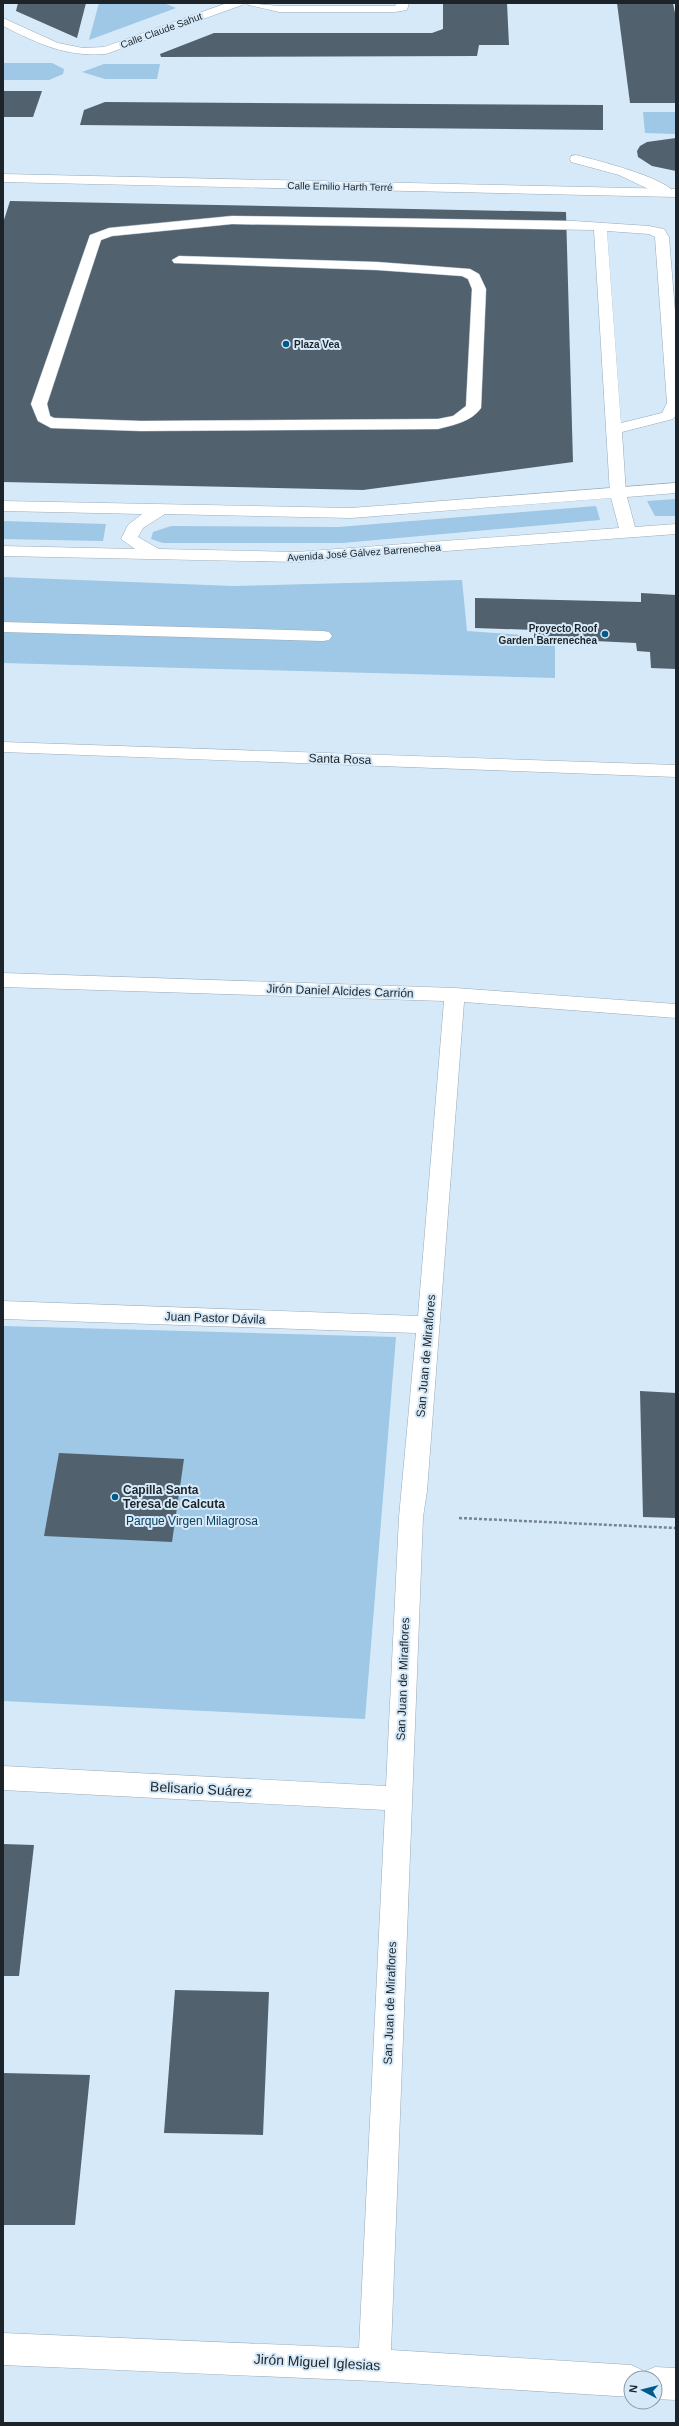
<svg xmlns="http://www.w3.org/2000/svg" width="679" height="2426" font-family="Helvetica,sans-serif">
	<style>
		.green { fill: #9fc7e6 }
		.building { fill: #51616e }
		.lines { fill: none; stroke-linecap: round; stroke-linejoin: round }
		.service-casing { stroke: #99aab9; stroke-width: 1 }
		.minor-casing { stroke: #99aab9; stroke-width: 1 }
		.secondary-casing { stroke: #99aab9; stroke-width: 1 }
		.path { stroke: #78848e; stroke-width: 2.5; stroke-dasharray: 3 2; stroke-linecap: butt }
		.service { fill: #fff; fill-rule: evenodd }
		.minor { fill: #fff; fill-rule: evenodd }
		.secondary { fill: #fff; fill-rule: evenodd }
		.poi-dot { fill: #005b8c; stroke: #d6e9f8; stroke-width: 1.5 }
		.labels { text-anchor: middle; stroke-width: 4; stroke-linejoin: round; paint-order: stroke }
		.far-street-label { font-size: 10px; fill: #1d2429; stroke: #d6e9f8 }
		.far-poi-label { font-size: 10px; font-weight: bold; fill: #1d2429; stroke: #d6e9f8; text-anchor: start }
		.street-label { font-size: 12px; fill: #1d2429; stroke: #d6e9f8 }
		.poi-label { font-size: 12px; font-weight: bold; fill: #1d2429; stroke: #d6e9f8; text-anchor: start }
		.park-label { font-size: 12px; fill: #094061; stroke: #d6e9f8 }
		.near-street-label { font-size: 14px; fill: #1d2429; stroke: #d6e9f8 }
	</style>
	<rect width="100%" height="100%" fill="#d6e9f8"/>
	<!-- green -->
	<g class="green">
		<polygon points="99,3 164,3 176,8 89,40"/>
		<polygon points="3,63 52,63 64,69 63,74 49,80 3,80"/>
		<polygon points="104,64 160,64 157,79 105,79 82,72"/>
		<polygon points="643,112 676,112 676,134 645,133"/>
		<polygon points="676,499 676,516 655,516 647,501"/>
		<polygon points="596,506 600,520 342,543 163,543 151,539 153,532 171,526 338,527"/>
		<polygon points="3,521 106,524 103,541 3,539"/>
		<polygon points="3,577 233,586 462,580 467,631 523,635 527,644 555,645 555,678 3,663"/>
		<polygon points="3,1326 396,1337 365,1719 3,1701"/>
	</g>
	<!-- building -->
	<g class="building">
		<polygon points="18,3 86,3 77,38 16,11"/>
		<polygon points="443,3 507,3 509,45 479,45 477,56 161,57 160,54 214,33 432,33 443,29"/>
		<polygon points="617,3 673,3 676,18 676,103 630,103"/>
		<polygon points="3,91 42,91 33,117 3,117"/>
		<polygon points="105,102 603,105 603,130 80,125 84,110"/>
		<polygon points="676,138 676,171 652,166 638,157 637,151 640,146 647,142"/>
		<polygon points="10,201 566,212 573,462 363,490 3,482 3,223"/>
		<polygon points="641,593 676,595 676,669 651,668 650,652 637,651 636,643 534,638 534,630 475,628 475,598 641,602"/>
		<polygon points="640,1391 676,1393 676,1518 643,1517"/>
		<polygon points="59,1453 184,1459 172,1542 44,1536"/>
		<polygon points="3,1844 34,1845 19,1976 3,1976"/>
		<polygon points="175,1990 269,1992 263,2135 164,2133"/>
		<polygon points="3,2073 90,2075 75,2225 3,2225"/>
	</g>
	<g class="lines">
		<defs>
			<g id="service">
				<polygon points="247,3 279,6 395,6 397,3 409,3 407,10 395,12 279,12 249,5"/>
				<path d="M576,155C596,160 664,177 675,193L673,196H663L619,175L571,162L570,159L571,156Z"/>
				<path d="M232,216L574,221L649,226L664,229L669,237L676,324V415L673,419L622,432L626,494L624,497H612L610,494L594,230L232,224L112,236L101,240L47,404L50,416L54,418L141,421L438,419L453,416L466,406L472,289L468,279L462,276L377,270L174,263L172,260L179,256L377,262L470,269L479,274L486,289L481,408C471,422 453,425 438,429L141,431L51,428L38,421L31,404L90,235L109,228ZM607,231L649,234L655,237L667,403L662,413L621,423Z"/>
				<polygon points="3,622 323,631 329,632 332,636 329,640 323,641 3,632"/>
			</g>
			<g id="minor">
				<path d="M227,3H244L242,5L106,54C65,57 39,44 3,26V18L58,43L83,48L104,47Z"/>
				<polygon points="3,174 676,189 676,197 3,182"/>
				<polygon points="3,742 676,765 676,777 3,752"/>
				<polygon points="3,973 455,988 676,1004 676,1018 464,1002 427,1491 423,1517 391,2350 631,2365 642,2370 643,2372 655,2367 676,2368 676,2400 655,2399 655,2378 631,2378 631,2397 374,2381 3,2365 3,2333 359,2348 385,1810 3,1790 3,1766 386,1786 399,1517 416,1333 3,1319 3,1301 418,1316 444,1001 3,987"/>
			</g>
			<path id="secondary" d="M676,483V493L627,497L635,527L676,524V534L297,562L3,556V546L135,549L121,539L128,525L142,514L3,511V501L351,508ZM611,498L619,528L297,552L159,549L138,537L143,528L165,514L351,518Z"/>
		</defs>
		<!-- service casing -->
		<use href="#service" class="service-casing"/>
		<!-- minor casing -->
		<use href="#minor" class="minor-casing"/>
		<!-- secondary casing -->
		<use href="#secondary" class="secondary-casing"/>
		<!-- path -->
		<polyline class="path" points="459,1518 676,1528"/>
		<!-- service -->
		<use href="#service" class="service"/>
		<!-- minor -->
		<use href="#minor" class="minor"/>
		<!-- secondary -->
		<use href="#secondary" class="secondary"/>
	</g>
	<!-- markers -->
	<g class="poi-dot">
		<circle cx="286" cy="344" r="4"/>
		<circle cx="605" cy="634" r="4"/>
		<circle cx="115" cy="1497" r="4"/>
	</g>
	<g class="labels">
		<!-- far-street labels -->
		<g class="far-street-label">
			<text transform="translate(161 30) rotate(-20)" y="4">Calle Claude Sahut</text>
			<text transform="translate(340 186) rotate(1)" y="4">Calle Emilio Harth Terré</text>
			<text transform="translate(364 552) rotate(-4)" y="4">Avenida José Gálvez Barrenechea</text>
		</g>
		<!-- far-poi labels -->
		<g class="far-poi-label">
			<text x="294" y="348">Plaza Vea</text>
			<text x="597" y="632" text-anchor="end">Proyecto Roof<tspan x="597" dy="12">Garden Barrenechea</tspan></text>
		</g>
		<!-- street labels -->
		<g class="street-label">
			<text transform="translate(340 759) rotate(2)" y="4">Santa Rosa</text>
			<text transform="translate(340 991) rotate(2)" y="4">Jirón Daniel Alcides Carrión</text>
			<text transform="translate(215 1318) rotate(2)" y="4">Juan Pastor Dávila</text>
			<text transform="translate(426 1356) rotate(-85)" y="4">San Juan de Miraflores</text>
			<text transform="translate(403 1679) rotate(-88)" y="4">San Juan de Miraflores</text>
			<text transform="translate(390 2003) rotate(-88)" y="4">San Juan de Miraflores</text>
		</g>
		<!-- poi labels -->
		<g class="poi-label">
			<text x="123" y="1494">Capilla Santa<tspan x="123" dy="14">Teresa de Calcuta</tspan></text>
		</g>
		<!-- park labels -->
		<g class="park-label">
			<text x="192" y="1525">Parque Virgen Milagrosa</text>
		</g>
		<!-- near-street labels -->
		<g class="near-street-label">
			<text transform="translate(201 1789) rotate(3)" y="5">Belisario Suárez</text>
			<text transform="translate(317 2362) rotate(3)" y="5">Jirón Miguel Iglesias</text>
		</g>
	</g>
	<!-- border -->
	<rect width="679" height="2426" fill="none" stroke="#1d2429" stroke-width="8"/>
	<!-- north arrow -->
	<g transform="translate(643 2390) rotate(277)"><circle r="19" fill="#d6e9f8" stroke="#8c9aa5"/>
	<path d="M0-3L7 15L0 10L-7 15Z" fill="#005b8c"/>
	<text y="-6" font-size="11" font-weight="bold" text-anchor="middle" fill="#1d2429">N</text>
	</g>
</svg>
